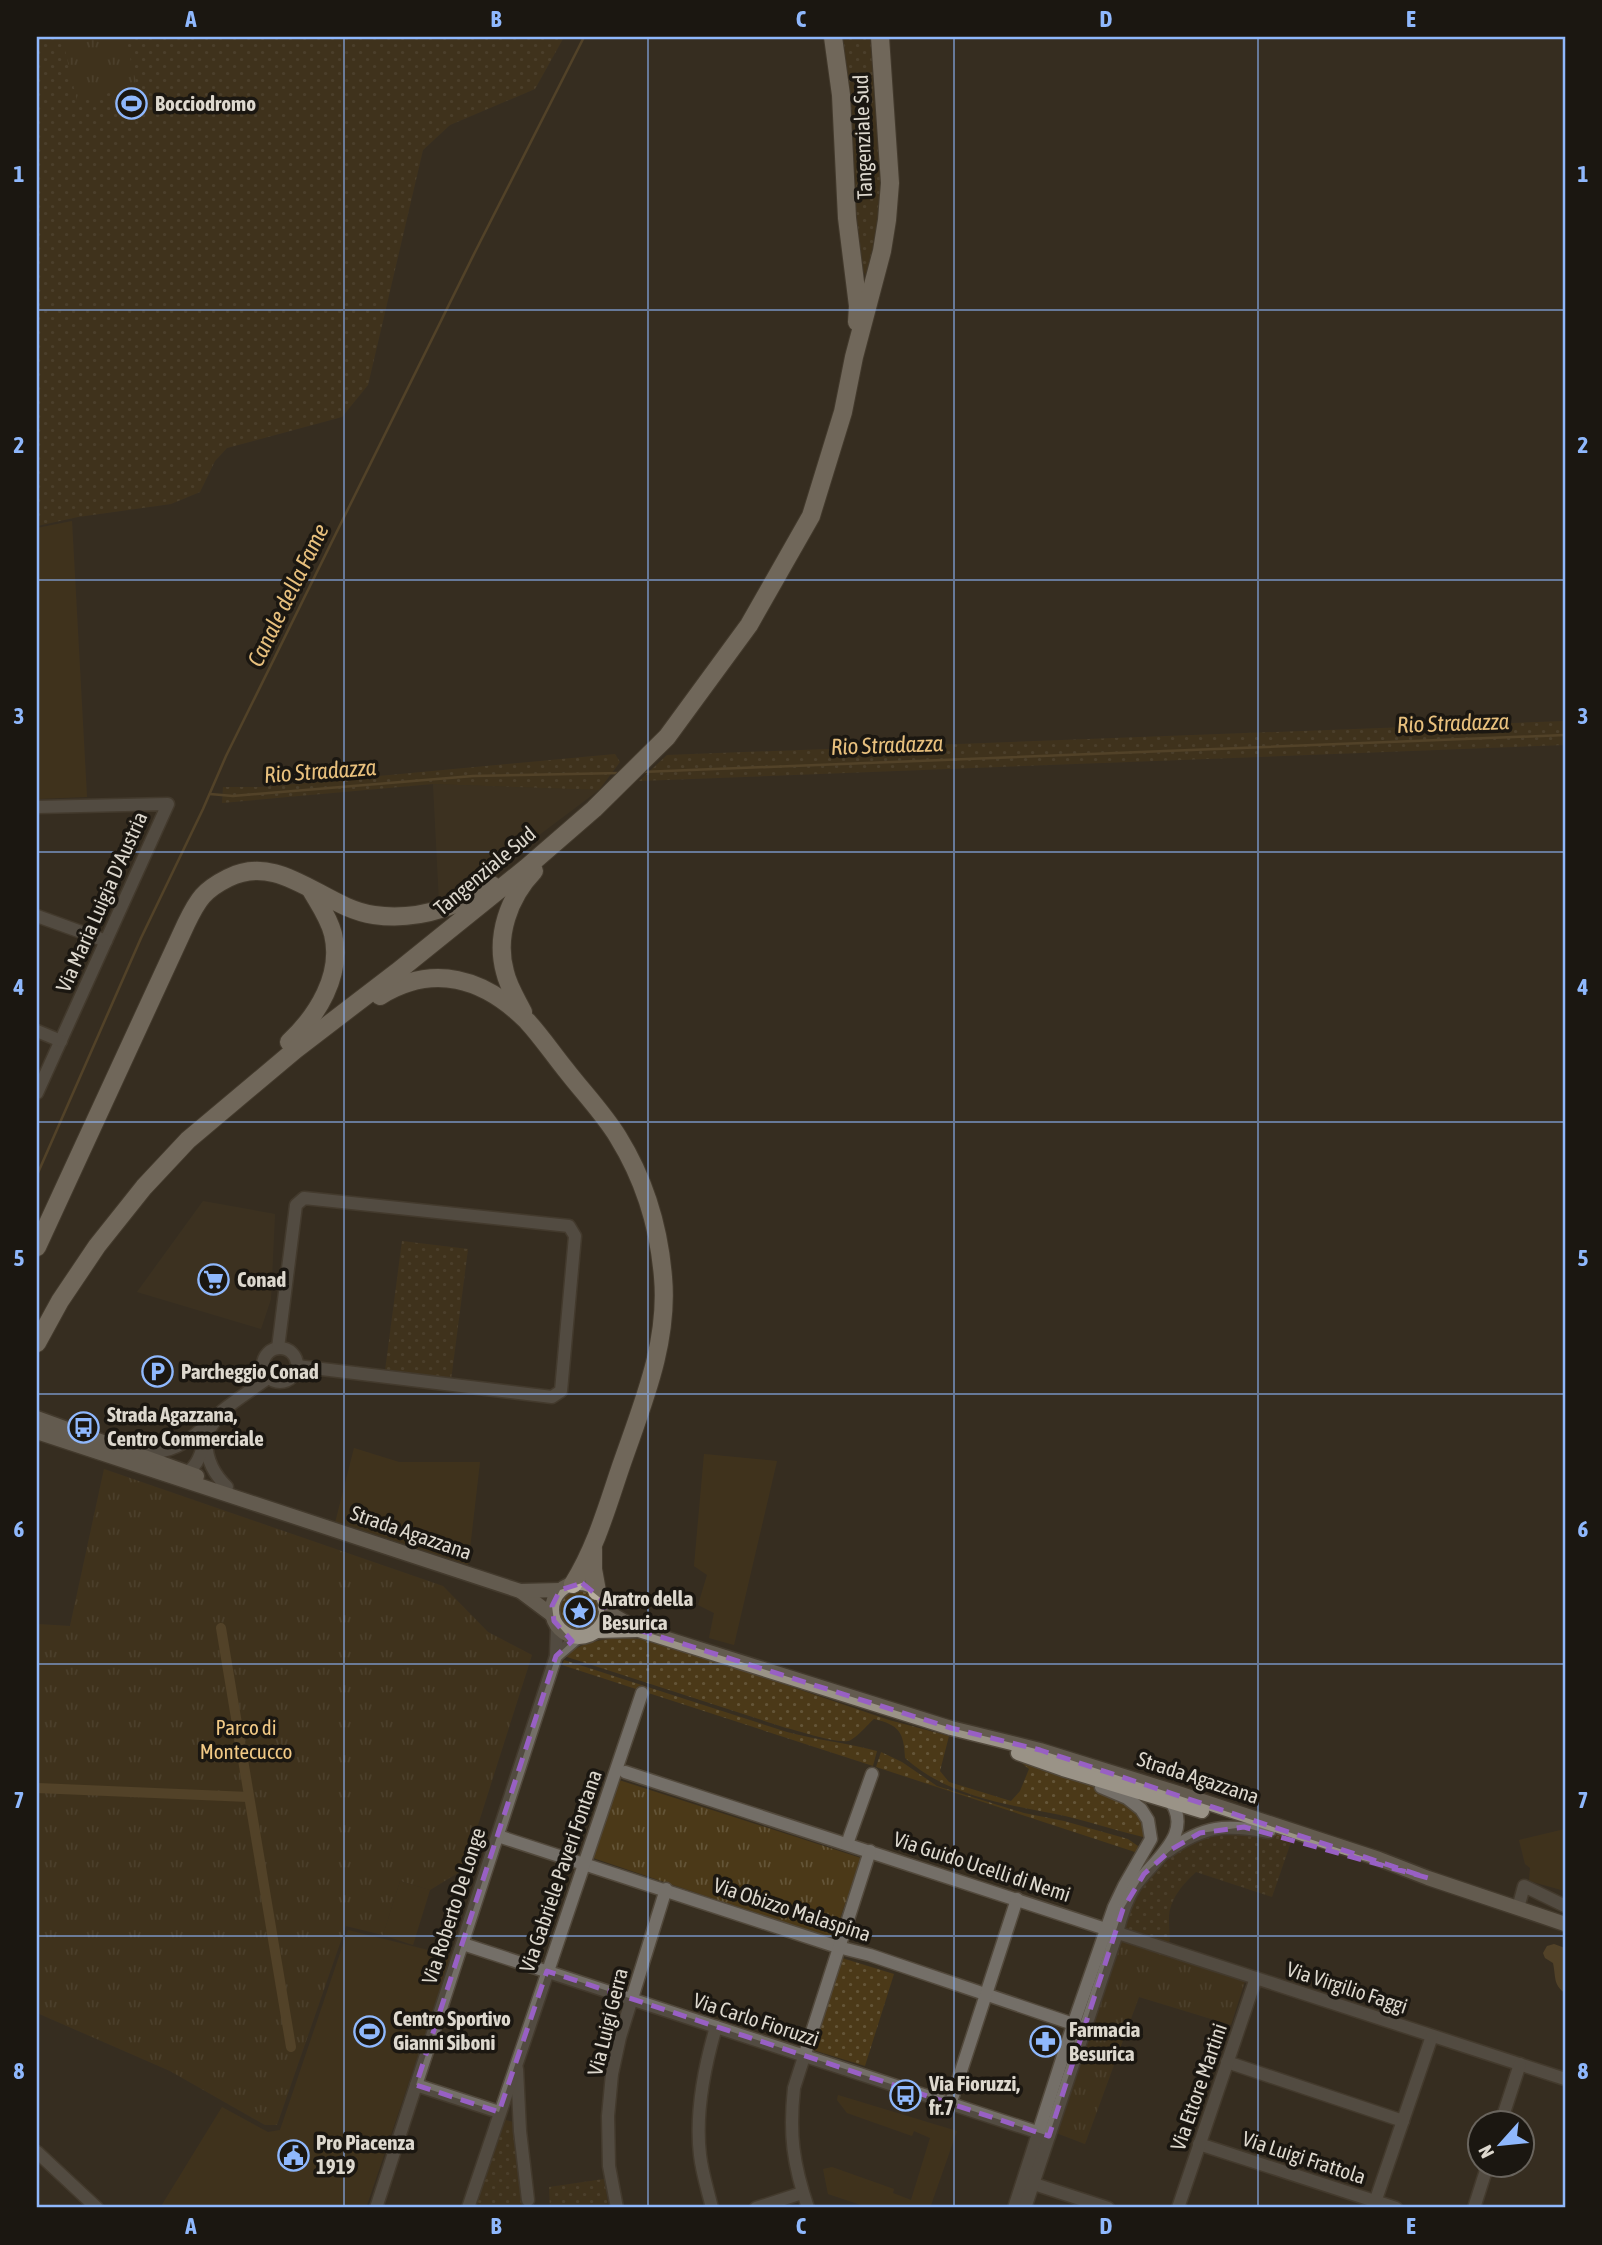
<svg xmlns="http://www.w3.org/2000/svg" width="1602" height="2245" font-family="'Asap Condensed',sans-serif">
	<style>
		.built { fill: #433721 }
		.grass { fill: url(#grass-dots) }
		.park { fill: url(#park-tufts) }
		.garden { fill: #4b3918 }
		.water { fill: #745c32 }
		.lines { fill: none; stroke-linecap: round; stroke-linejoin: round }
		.stream { stroke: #745c32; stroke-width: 2.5 }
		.canal { stroke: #745c32; stroke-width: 10 }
		.street-casing { stroke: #52493c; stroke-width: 15 }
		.secondary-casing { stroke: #52493c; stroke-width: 17 }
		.primary-casing { stroke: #52493c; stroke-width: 20 }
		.street { stroke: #746f68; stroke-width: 12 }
		.secondary { stroke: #9a9387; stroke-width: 14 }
		.primary { stroke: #b7ae9f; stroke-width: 18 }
		.marked { fill: none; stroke: #9860c4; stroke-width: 5; stroke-dasharray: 14 9; stroke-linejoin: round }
		.grid { fill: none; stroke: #8fb8fd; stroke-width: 2; stroke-opacity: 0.55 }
		.labels { text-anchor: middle; stroke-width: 7; stroke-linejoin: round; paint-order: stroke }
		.poi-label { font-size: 21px; font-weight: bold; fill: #ddd8ce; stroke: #1b1711; text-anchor: start }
		.street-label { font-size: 21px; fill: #ddd8ce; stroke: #1b1711 }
		.park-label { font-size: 21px; fill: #f2ca86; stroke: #1b1711 }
		.water-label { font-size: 23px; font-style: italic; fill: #e8c07d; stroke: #1b1711 }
		.neatline { fill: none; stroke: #8fb8fd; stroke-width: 2.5 }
		.grid-label { font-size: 23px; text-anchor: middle; font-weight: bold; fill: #8fb8fd }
	</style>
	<defs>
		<pattern id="grass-dots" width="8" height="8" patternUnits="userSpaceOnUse" patternTransform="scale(1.75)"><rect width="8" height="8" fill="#4b3918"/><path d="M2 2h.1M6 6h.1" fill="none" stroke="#645538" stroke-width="1.8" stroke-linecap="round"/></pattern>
		<pattern id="park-tufts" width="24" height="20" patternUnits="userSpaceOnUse" patternTransform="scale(1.75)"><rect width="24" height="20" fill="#4b3918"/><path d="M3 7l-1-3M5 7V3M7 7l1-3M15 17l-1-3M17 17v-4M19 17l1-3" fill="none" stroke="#645538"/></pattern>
	</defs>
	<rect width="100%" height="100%" fill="#372e20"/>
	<!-- built -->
	<g class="built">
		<polygon points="433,784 599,790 462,893 439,901"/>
		<polygon points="203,1201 275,1214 271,1299 261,1329 137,1292"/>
	</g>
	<!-- grass -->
	<g class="grass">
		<polygon points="37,37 564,37 535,89 450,125 423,150 368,385 342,417 227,448 215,461 200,492 171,504 78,517 37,526"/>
		<polygon points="840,37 875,37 886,191 871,273 866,275 863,272 856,232"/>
		<polygon points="1565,721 1565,745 639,781 667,755"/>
		<polygon points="615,754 620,762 599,790 433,784 222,803 223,787 261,787"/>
		<polygon points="402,1241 468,1249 451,1380 385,1371"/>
		<circle cx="579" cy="1610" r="21"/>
		<path d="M620,1638L643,1639L660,1642L889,1720L949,1736L940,1771L949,1782L1011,1801L1020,1791L1029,1769L1018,1760C1046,1769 1155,1797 1143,1837C1117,1831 1091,1822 1065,1816C1010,1805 948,1797 905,1758C904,1732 899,1725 874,1719C868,1724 855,1740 848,1741C834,1743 800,1731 786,1728L564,1656C581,1643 600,1639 620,1638Z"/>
		<path d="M564,1660L787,1732C817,1740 847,1743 877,1751L873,1766L562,1665Z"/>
		<polygon points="881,1752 902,1762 937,1786 1024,1813 1064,1821 1128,1839 1138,1846 1138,1853 876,1767"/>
		<path d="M1269,1832L1292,1839L1272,1897L1196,1872C1182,1885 1168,1901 1169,1921C1169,1932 1171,1938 1168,1949L1117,1933L1144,1874L1200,1833Z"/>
		<polygon points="842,1958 894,1974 865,2066 813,2050"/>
		<polygon points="505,2120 514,2122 528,2208 475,2208"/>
		<polygon points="604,2179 609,2208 550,2208 549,2187"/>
	</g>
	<!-- park -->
	<g class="park">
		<polygon points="62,37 125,37 137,86 77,101"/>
		<polygon points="104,1469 443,1586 488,1632 532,1655 477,1828 461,1871 430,1890 400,1881 383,1935 346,1926 277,2125 265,2125 170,2071 37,2013 37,1624 70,1626"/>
		<polygon points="619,1780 861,1858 833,1939 593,1858"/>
		<polygon points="1117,1933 1247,1975 1231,2025 1139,1997 1085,2144 1051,2131"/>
	</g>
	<!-- garden -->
	<g class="garden">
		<polygon points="72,521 87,797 37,799 37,528"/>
		<polygon points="354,1448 399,1462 480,1462 468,1566 335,1523"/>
		<polygon points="704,1454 777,1461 734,1645 709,1638 714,1613 698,1605 707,1575 694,1566"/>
		<polygon points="1565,1829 1565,1891 1529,1881 1530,1868 1525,1864 1519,1840"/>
		<polygon points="400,1881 430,1890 413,1945 383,1935"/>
		<polygon points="348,1930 452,1956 366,2208 160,2208 222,2107 268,2132 280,2130"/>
		<polygon points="838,2095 957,2131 930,2208 870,2208 828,2194 823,2169 832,2167 894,2189 893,2193 911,2200 930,2138 914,2131 912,2136 847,2113 837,2100"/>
	</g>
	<!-- water -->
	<path class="water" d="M1554,1944L1565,1948V1993C1553,1985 1556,1976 1553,1963L1545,1958L1543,1953L1547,1946Z"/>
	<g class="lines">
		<!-- stream -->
		<g class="stream">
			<polyline points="642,772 1565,735"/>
			<polyline points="210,794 233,796 473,776 621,773"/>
			<polyline points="37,1175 141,938 203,809 226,756 475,252 584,37"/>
		</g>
		<!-- canal -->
		<g class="canal">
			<polyline points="221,1628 291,2047"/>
			<polyline points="37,1788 249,1797"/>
		</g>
		<defs>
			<g id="street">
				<polyline points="37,807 168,804 37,1093"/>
				<polyline points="37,916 106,941"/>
				<polyline points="37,1031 61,1041"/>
				<circle cx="280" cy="1365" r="17"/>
				<polyline points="278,1348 296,1205 304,1198 569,1226 575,1236 561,1391 552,1397 297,1366"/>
				<path d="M206,1442C207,1461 214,1474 227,1487"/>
				<path d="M115,1444C133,1442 146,1454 163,1451C187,1446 205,1426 222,1411C237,1399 253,1389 268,1378"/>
				<path d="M182,1475C204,1466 201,1440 213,1424"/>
				<polyline points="556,1656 578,1637"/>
				<polyline points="625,1772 1565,2079"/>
				<polyline points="498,1836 838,1947 870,1955 1085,2028"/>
				<polyline points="847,1844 872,1774"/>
				<path d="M1167,1852C1204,1825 1225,1824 1269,1832"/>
				<polyline points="1518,1908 1524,1886 1565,1906"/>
				<polyline points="463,1944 1049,2136"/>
				<polyline points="1227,2062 1403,2121"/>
				<polyline points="517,2069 520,2131 528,2200"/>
				<polyline points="416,2085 499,2112"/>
				<polyline points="950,2105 1017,1899"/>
				<polyline points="1501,2122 1520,2064"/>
				<polyline points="1199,2144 1396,2208"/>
				<polyline points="37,2152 97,2208"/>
				<polyline points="1028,2182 1108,2208"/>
				<polyline points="376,2208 556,1656 557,1626"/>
				<polyline points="468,2208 642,1693"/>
				<polyline points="617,2208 609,2166 608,2116 612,2074 620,2037 666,1889"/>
				<path d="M712,2208C708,2191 702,2173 700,2155C695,2113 704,2068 716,2027"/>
				<polyline points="756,2208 802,2193"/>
				<path d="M808,2208C793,2164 789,2134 794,2088L870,1851"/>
				<polyline points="1014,2208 1073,2025 1114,1907 1124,1886 1151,1839 1148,1820 1141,1809 1127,1798 1101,1787"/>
				<path d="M1025,2208L1117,1933C1121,1916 1126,1901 1135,1886C1153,1860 1198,1832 1167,1797"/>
				<polyline points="1178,2208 1256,1978"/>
				<polyline points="1373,2208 1432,2036"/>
				<polyline points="1474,2208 1488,2164"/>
			</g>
			<g id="secondary">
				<polyline points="37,1418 197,1476"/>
				<polyline points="37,1432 520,1591 552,1615"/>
				<circle cx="579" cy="1610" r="27"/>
				<polyline points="520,1591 560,1590"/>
				<polyline points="605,1608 613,1615 639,1630 951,1728 1040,1750 1175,1792 1379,1859 1428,1878 1565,1924"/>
				<polyline points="596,1631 636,1630"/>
				<polyline points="1018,1753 1063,1769 1202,1811"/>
			</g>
			<g id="primary">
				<polyline points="833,37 841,95 847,218 858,306 857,322"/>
				<path d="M380,996C433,963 484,978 527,1021C541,1036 553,1054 566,1070C583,1092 604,1114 618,1137C644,1179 659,1228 663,1277C669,1343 642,1405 621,1466C607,1507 596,1547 573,1584"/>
				<path d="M523,1012C517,1000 508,986 505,972C495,936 509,897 534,871"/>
				<path d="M289,1042C317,1016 343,975 333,934C329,918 319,904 311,890"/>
				<path d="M37,1247L186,924C198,899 204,890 228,878C280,851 324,908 374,915C416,921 457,907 492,885"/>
				<polyline points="37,1343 60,1301 97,1246 144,1187 188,1140 295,1050 397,972 526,868 594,809 667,737 749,625 811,516 843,412 854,357 882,251 887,220 890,183 880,37"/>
				<polyline points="593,1549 593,1569 597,1591"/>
			</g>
		</defs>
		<!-- street casing -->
		<use href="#street" class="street-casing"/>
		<!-- secondary casing -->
		<use href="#secondary" class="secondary-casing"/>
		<!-- primary casing -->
		<use href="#primary" class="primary-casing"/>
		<!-- street -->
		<use href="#street" class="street"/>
		<!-- secondary -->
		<use href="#secondary" class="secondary"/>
		<!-- primary -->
		<use href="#primary" class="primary"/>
	</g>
	<!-- marked area -->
	<path d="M0 0H1602V2245H0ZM582,1583L604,1601V1630H639L951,1728L1040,1750L1428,1878L1244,1827L1200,1833L1172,1849L1144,1874L1123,1909L1049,2136L547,1971L499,2112L416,2085L556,1656L572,1641L554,1621L552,1606L560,1590Z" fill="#372e20" fill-opacity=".55" fill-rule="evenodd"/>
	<path class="marked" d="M582,1583L604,1601V1630H639L951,1728L1040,1750L1428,1878L1244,1827L1200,1833L1172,1849L1144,1874L1123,1909L1049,2136L547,1971L499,2112L416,2085L556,1656L572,1641L554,1621L552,1606L560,1590Z"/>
	<!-- grid -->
	<path class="grid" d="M344,37V2208M648,37V2208M954,37V2208M1258,37V2208M37,310H1565M37,580H1565M37,852H1565M37,1122H1565M37,1394H1565M37,1664H1565M37,1936H1565"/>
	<!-- icons -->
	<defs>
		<symbol id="stadium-ring" viewBox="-11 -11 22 22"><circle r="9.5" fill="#1b1711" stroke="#8fb8fd" stroke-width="1.5"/><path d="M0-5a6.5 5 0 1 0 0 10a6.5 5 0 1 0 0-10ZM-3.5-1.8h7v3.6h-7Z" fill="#8fb8fd"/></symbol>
		<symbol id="supermarket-ring" viewBox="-11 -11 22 22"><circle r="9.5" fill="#1b1711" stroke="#8fb8fd" stroke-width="1.5"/><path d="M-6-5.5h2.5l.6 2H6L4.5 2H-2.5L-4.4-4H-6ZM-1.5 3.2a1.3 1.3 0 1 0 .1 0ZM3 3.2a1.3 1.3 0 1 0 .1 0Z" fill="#8fb8fd"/></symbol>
		<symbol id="parking-ring" viewBox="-11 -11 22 22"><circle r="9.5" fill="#1b1711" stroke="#8fb8fd" stroke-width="1.5"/><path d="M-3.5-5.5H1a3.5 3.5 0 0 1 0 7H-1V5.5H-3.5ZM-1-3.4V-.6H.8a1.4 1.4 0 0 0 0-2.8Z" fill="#8fb8fd"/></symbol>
		<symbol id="bus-ring" viewBox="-11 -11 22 22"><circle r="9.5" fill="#1b1711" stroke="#8fb8fd" stroke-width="1.5"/><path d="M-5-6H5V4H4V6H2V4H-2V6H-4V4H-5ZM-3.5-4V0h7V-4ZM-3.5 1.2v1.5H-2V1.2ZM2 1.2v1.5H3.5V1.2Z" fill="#8fb8fd"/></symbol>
		<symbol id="sight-ring" viewBox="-11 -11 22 22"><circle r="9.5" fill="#1b1711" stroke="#8fb8fd" stroke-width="1.5"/><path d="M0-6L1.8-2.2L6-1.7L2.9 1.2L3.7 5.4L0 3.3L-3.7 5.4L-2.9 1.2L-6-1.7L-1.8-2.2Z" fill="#8fb8fd"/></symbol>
		<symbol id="pharmacy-ring" viewBox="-11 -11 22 22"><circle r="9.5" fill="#1b1711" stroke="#8fb8fd" stroke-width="1.5"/><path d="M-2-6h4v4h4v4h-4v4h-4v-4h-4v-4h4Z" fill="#8fb8fd"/></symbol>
		<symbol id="civic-ring" viewBox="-11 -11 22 22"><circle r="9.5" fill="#1b1711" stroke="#8fb8fd" stroke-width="1.5"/><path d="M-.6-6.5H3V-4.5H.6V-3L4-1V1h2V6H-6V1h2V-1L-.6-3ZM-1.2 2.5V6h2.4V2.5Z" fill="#8fb8fd"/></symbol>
	</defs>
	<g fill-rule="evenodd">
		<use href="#stadium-ring" x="114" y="86" width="35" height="35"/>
		<use href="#supermarket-ring" x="196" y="1262" width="35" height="35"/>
		<use href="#parking-ring" x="140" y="1354" width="35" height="35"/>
		<use href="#bus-ring" x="66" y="1410" width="35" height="35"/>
		<use href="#sight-ring" x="562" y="1594" width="35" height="35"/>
		<use href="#stadium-ring" x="352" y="2014" width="35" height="35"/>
		<use href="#pharmacy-ring" x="1028" y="2024" width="35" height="35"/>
		<use href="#bus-ring" x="888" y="2078" width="35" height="35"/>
		<use href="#civic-ring" x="276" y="2138" width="35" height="35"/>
	</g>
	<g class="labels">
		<!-- poi labels -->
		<g class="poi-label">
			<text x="155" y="111">Bocciodromo</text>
			<text x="237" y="1287">Conad</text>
			<text x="181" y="1379">Parcheggio Conad</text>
			<text x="107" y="1422">Strada Agazzana,<tspan x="107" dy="24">Centro Commerciale</tspan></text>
			<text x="602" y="1606">Aratro della<tspan x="602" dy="24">Besurica</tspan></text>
			<text x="393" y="2026">Centro Sportivo<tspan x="393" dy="24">Gianni Siboni</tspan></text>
			<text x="1069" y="2037">Farmacia<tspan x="1069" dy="24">Besurica</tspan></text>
			<text x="929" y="2091">Via Fioruzzi,<tspan x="929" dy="24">fr.7</tspan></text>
			<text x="316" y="2150">Pro Piacenza<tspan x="316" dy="24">1919</tspan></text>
		</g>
		<!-- street labels -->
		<g class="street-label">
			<text transform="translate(863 137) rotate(-92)" y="7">Tangenziale Sud</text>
			<text transform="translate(485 871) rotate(-40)" y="7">Tangenziale Sud</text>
			<text transform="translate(102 902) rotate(-66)" y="7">Via Maria Luigia D'Austria</text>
			<text transform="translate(411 1533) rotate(19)" y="7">Strada Agazzana</text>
			<text transform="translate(1198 1778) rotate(18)" y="7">Strada Agazzana</text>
			<text transform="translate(982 1867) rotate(18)" y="7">Via Guido Ucelli di Nemi</text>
			<text transform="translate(561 1871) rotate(-71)" y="7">Via Gabriele Paveri Fontana</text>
			<text transform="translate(454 1906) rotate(-72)" y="7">Via Roberto De Longe</text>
			<text transform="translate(792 1910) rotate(18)" y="7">Via Obizzo Malaspina</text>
			<text transform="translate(1347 1988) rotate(18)" y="7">Via Virgilio Faggi</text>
			<text transform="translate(756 2020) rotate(18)" y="7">Via Carlo Fioruzzi</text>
			<text transform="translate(608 2022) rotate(-76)" y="7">Via Luigi Gerra</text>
			<text transform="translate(1199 2087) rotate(-71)" y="7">Via Ettore Martini</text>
			<text transform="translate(1304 2158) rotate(18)" y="7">Via Luigi Frattola</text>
		</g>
		<!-- park labels -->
		<g class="park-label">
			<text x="246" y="1735">Parco di<tspan x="246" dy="24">Montecucco</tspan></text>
		</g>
		<!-- water labels -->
		<g class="water-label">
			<text transform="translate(288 595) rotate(-64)" y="8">Canale della Fame</text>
			<text transform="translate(1453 723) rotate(-2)" y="8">Rio Stradazza</text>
			<text transform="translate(887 745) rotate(-2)" y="8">Rio Stradazza</text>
			<text transform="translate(320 771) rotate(-4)" y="8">Rio Stradazza</text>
		</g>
	</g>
	<!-- border -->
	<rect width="1602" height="2245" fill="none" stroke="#1b1711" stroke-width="77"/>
	<!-- north arrow -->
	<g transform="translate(1501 2144) rotate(243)"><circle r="33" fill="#1b1711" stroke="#69645d" stroke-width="2"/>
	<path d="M0-5L12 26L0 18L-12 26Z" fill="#8fb8fd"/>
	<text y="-10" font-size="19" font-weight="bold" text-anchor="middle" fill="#ddd8ce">N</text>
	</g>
	<rect x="38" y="38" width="1526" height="2168" class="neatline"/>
	<g class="grid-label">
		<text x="191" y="27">A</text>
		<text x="496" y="27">B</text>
		<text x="801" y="27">C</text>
		<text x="1106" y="27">D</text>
		<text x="1411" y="27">E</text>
		<text x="19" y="182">1</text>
		<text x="1583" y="182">1</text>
		<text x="19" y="453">2</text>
		<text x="1583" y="453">2</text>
		<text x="19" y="724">3</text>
		<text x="1583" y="724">3</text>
		<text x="19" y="995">4</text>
		<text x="1583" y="995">4</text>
		<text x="19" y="1266">5</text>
		<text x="1583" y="1266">5</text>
		<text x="19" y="1537">6</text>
		<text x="1583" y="1537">6</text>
		<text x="19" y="1808">7</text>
		<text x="1583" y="1808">7</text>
		<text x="19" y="2079">8</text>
		<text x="1583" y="2079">8</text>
		<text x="191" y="2234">A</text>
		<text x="496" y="2234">B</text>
		<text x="801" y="2234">C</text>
		<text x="1106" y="2234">D</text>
		<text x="1411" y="2234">E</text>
	</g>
</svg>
